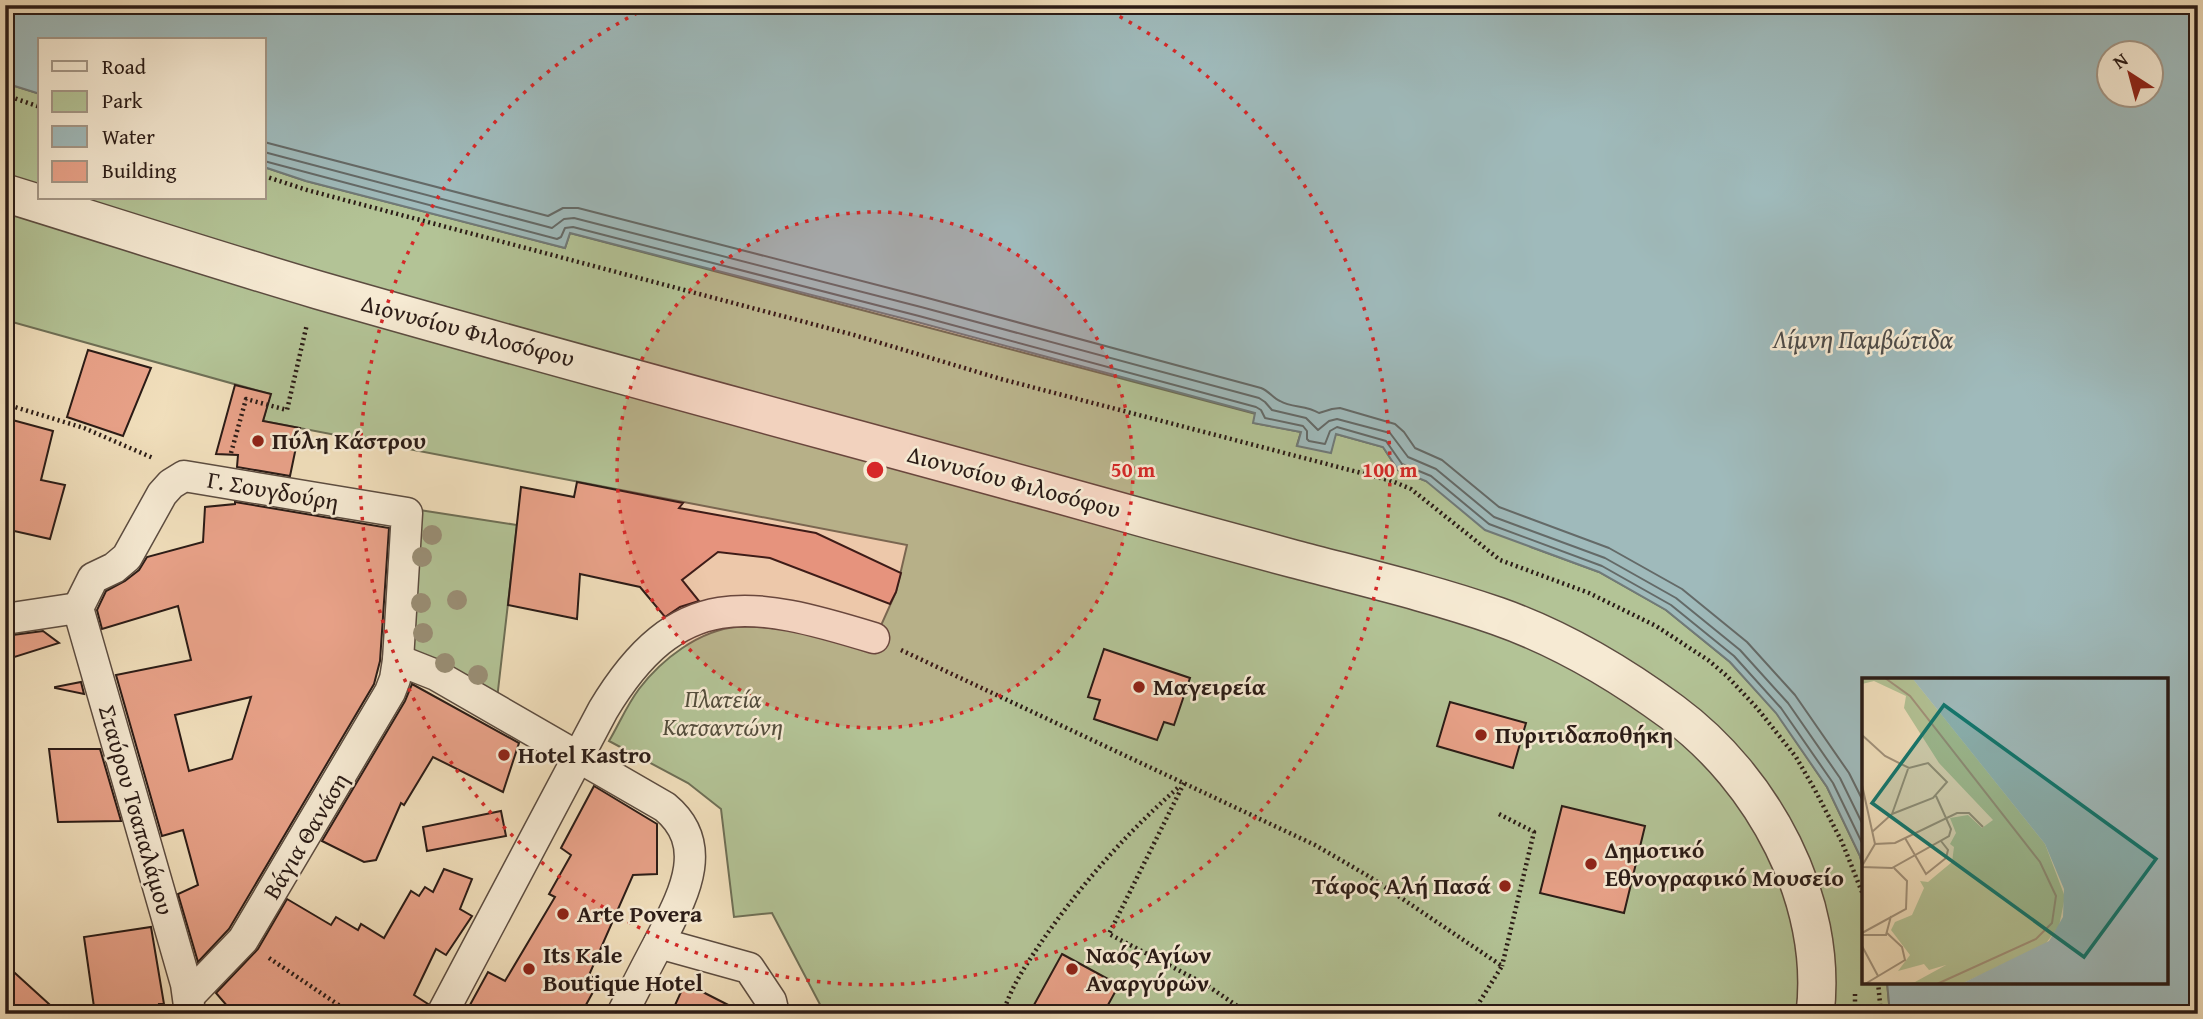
<svg xmlns="http://www.w3.org/2000/svg" width="2203" height="1019" font-family="'Gentium Book Plus',serif">
	<style>
		.green { fill: #b3c396; stroke: #6e6f56; stroke-width: 2 }
		.water { fill: #9fbabb; stroke: #707a79; stroke-width: 2; fill-rule: evenodd }
		.lines { fill: none; stroke-linecap: round; stroke-linejoin: round }
		.shore { stroke: #646a68; stroke-width: 2 }
		.building { fill: #e9a289; stroke: #2a1b16; stroke-width: 2; fill-rule: evenodd }
		.minor-casing { stroke: #5c4c40; stroke-width: 33 }
		.tertiary-casing { stroke: #5c4c40; stroke-width: 40 }
		.path { stroke: #2a1b16; stroke-width: 4.5; stroke-dasharray: 2 3.5; stroke-linecap: butt }
		.minor { stroke: #f6ead3; stroke-width: 30 }
		.tertiary { stroke: #f6ead3; stroke-width: 37 }
		.tree { fill: #9a8f76 }
		.ring { fill: none; stroke: #d62828; stroke-width: 3.5; stroke-dasharray: 3.5 7 }
		.poi-dot { fill: #8f2418; stroke: #f6ead3; stroke-width: 2.5 }
		.labels { text-anchor: middle; stroke-width: 5; stroke-linejoin: round; paint-order: stroke }
		.street-label { font-size: 24px; fill: #2a1b16; stroke: #f6ead3 }
		.poi-label { font-size: 24px; font-weight: bold; fill: #2a1b16; stroke: #f6ead3; text-anchor: start }
		.park-label { font-size: 24px; font-style: italic; fill: #534d3c; stroke: #f6ead3 }
		.water-label { font-size: 26px; font-style: italic; fill: #4d4b48; stroke: #f6ead3 }
		.inset-road { fill: none; stroke: #a1917a; stroke-width: 2 }
		.view { fill: #0f766e; fill-opacity: 0.15; stroke: #0f766e; stroke-width: 3.5 }
		.inset-edge { fill: none; stroke: #2a1b16; stroke-width: 3.5 }
		.centre { fill: #d62828; stroke: #f6ead3; stroke-width: 3.5 }
		.ring-label { font-size: 21px; text-anchor: middle; font-weight: bold; fill: #d62828; stroke: #f6ead3; stroke-width: 5; stroke-linejoin: round; paint-order: stroke }
	</style>
	<rect width="100%" height="100%" fill="#f1dfbc"/>
	<filter id="stains"><feTurbulence type="fractalNoise" baseFrequency=".00286" numOctaves="4"/><feColorMatrix values="0 0 0 0 .2 0 0 0 0 .09 0 0 0 0 .02 0 0 0 .5 -.17"/></filter>
	<radialGradient id="worn" r=".72"><stop offset=".6" stop-color="#630" stop-opacity="0"/><stop offset="1" stop-color="#630" stop-opacity=".3"/></radialGradient>
	<!-- green -->
	<g class="green">
		<path d="M5,83L40,94V198H264V167L306,181L565,248L570,233L1256,414L1254,423L1301,432L1297,445L1336,434L1383,447L1398,470L1426,481L1531,547L1599,572L1666,610L1730,662L1776,712L1827,787L1860,856L1864,870V982H1887L1890,1014H825L772,913L734,917L721,809L688,783L609,741C619,724 627,705 639,689C661,660 699,630 737,627C756,626 778,628 797,631C821,635 846,644 870,650L896,592L907,545L263,421L270,394L5,320Z"/>
		<polygon points="413,509 517,525 497,699 409,654"/>
	</g>
	<!-- water -->
	<path class="water" d="M5,5H2198V1014H1890L1887,982H2166V680H1864L1863,870L1860,856L1827,787L1776,713L1730,662L1666,610L1599,572L1485,530L1426,481L1398,470L1383,447L1336,434L1331,453L1297,446L1301,432L1253,423L1255,413L917,322L570,233L565,248L306,181L264,167V40H40V94L5,83ZM2108,52H2150V94H2108Z"/>
	<g class="lines">
		<!-- shore -->
		<g class="shore">
			<path d="M264,142L548,216L563,208H578L924,297L1261,388C1269,391 1273,398 1280,401C1292,408 1306,405 1319,413L1332,409L1340,408L1395,424L1404,432L1415,448L1442,460L1499,507L1609,548L1682,589L1747,642L1795,695L1849,773L1864,803"/>
			<polyline points="264,152 552,228 564,219 574,218 921,307 1259,398 1265,402 1272,410 1306,418 1318,430 1329,421 1337,419 1390,433 1408,457 1436,469 1494,517 1605,558 1676,598 1740,650 1788,703 1840,778 1864,827"/>
			<polyline points="264,161 557,239 561,237 565,228 573,227 919,316 1256,407 1261,410 1265,418 1303,426 1307,431 1307,439 1309,441 1325,444 1330,431 1337,427 1386,441 1402,464 1431,476 1489,524 1602,566 1671,605 1734,656 1781,708 1833,783 1864,847"/>
		</g>
	</g>
	<!-- building -->
	<g class="building">
		<polygon points="88,350 151,368 123,436 67,417"/>
		<polygon points="235,385 271,394 263,421 300,428 290,476 237,467 238,455 216,454"/>
		<polygon points="5,418 53,431 41,480 65,485 50,539 5,529"/>
		<polygon points="577,482 683,503 679,508 816,533 901,573 896,592 890,604 770,558 718,552 682,580 699,601 680,607 665,617 640,587 580,574 577,619 508,605 521,487 574,497"/>
		<path d="M235,502L389,528L380,661L374,684L229,929L198,962L178,894L198,885L183,830L162,836L116,675L191,660L178,606L102,629L97,610L106,591L125,581L139,570L147,557L203,542L205,507L235,504ZM251,697L232,759L189,771L175,715Z"/>
		<polygon points="43,631 59,643 5,660 5,636"/>
		<polygon points="1104,649 1190,678 1174,725 1164,722 1157,740 1094,719 1100,700 1088,697"/>
		<polygon points="81,682 84,694 55,688 55,687"/>
		<polygon points="412,684 519,743 503,792 433,757 404,805 401,803 376,860 364,862 322,841 405,701"/>
		<polygon points="1450,702 1526,723 1513,768 1437,746"/>
		<polygon points="49,749 100,749 121,821 58,822"/>
		<polygon points="594,786 657,824 657,874 633,875 589,975 599,981 581,1014 465,1014 488,972 505,981 555,897 549,894 571,855 561,848"/>
		<polygon points="1562,806 1645,826 1624,913 1540,893"/>
		<polygon points="501,811 506,836 427,851 423,827"/>
		<polygon points="444,869 472,879 460,909 472,916 446,955 436,949 414,995 428,1004 425,1014 234,1014 216,993 258,949 287,899 331,925 336,917 358,930 361,924 384,938 411,891 419,896 425,887 433,892"/>
		<polygon points="151,927 164,1004 159,1004 160,1014 95,1014 84,937"/>
		<polygon points="1062,954 1119,985 1103,1014 1029,1014"/>
		<polygon points="5,964 60,1014 5,1014"/>
		<polygon points="685,983 746,1014 671,1014"/>
	</g>
	<g class="lines">
		<defs>
			<g id="minor">
				<polyline points="78,608 93,578 114,568 127,557 162,494 171,484 184,476 407,513 398,660 395,679 390,692 243,940 189,996"/>
				<polyline points="78,608 186,984 190,1013"/>
				<polyline points="5,619 78,608"/>
				<path d="M398,660L436,675L665,807C712,846 682,897 660,941C647,965 635,989 622,1014"/>
				<polyline points="659,943 749,968 771,1001 774,1014"/>
				<path d="M442,1014L603,710C678,585 750,600 874,638"/>
			</g>
			<path id="tertiary" d="M5,193C109,225 213,259 318,290C561,360 806,425 1050,492C1131,515 1213,537 1294,559C1362,577 1431,593 1497,616C1560,638 1619,673 1672,712C1763,779 1829,900 1815,1014"/>
		</defs>
		<!-- minor casing -->
		<use href="#minor" class="minor-casing"/>
		<!-- tertiary casing -->
		<use href="#tertiary" class="tertiary-casing"/>
		<!-- path -->
		<g class="path">
			<polyline points="5,95 40,107"/>
			<polyline points="264,176 307,190 854,335 1001,379 1392,481 1411,489 1500,560 1589,593 1656,626 1708,660 1727,676 1757,708 1796,757 1815,790 1842,842 1864,897"/>
			<polyline points="5,404 84,428 153,458"/>
			<polyline points="231,453 246,399 287,410 307,324"/>
			<polyline points="901,650 1315,845 1370,877 1502,966 1472,1014"/>
			<polyline points="1184,783 1109,934 1205,984 1249,1014"/>
			<polyline points="1499,814 1534,832 1502,966"/>
			<polyline points="269,958 352,1014"/>
			<polyline points="1878,982 1881,1014"/>
			<polyline points="1855,994 1855,1014"/>
			<path d="M1003,1014C1010,989 1024,968 1038,947C1078,888 1126,833 1180,786"/>
		</g>
		<!-- minor -->
		<use href="#minor" class="minor"/>
		<!-- tertiary -->
		<use href="#tertiary" class="tertiary"/>
	</g>
	<!-- trees -->
	<g class="tree">
		<circle cx="432" cy="535" r="10"/>
		<circle cx="422" cy="557" r="10"/>
		<circle cx="457" cy="600" r="10"/>
		<circle cx="421" cy="603" r="10"/>
		<circle cx="423" cy="633" r="10"/>
		<circle cx="445" cy="663" r="10"/>
		<circle cx="478" cy="675" r="10"/>
	</g>
	<!-- distance rings -->
	<circle cx="875" cy="470" r="258" fill="#d62828" fill-opacity=".12"/>
	<g class="ring">
		<circle cx="875" cy="470" r="258"/>
		<path d="M1101 7A515 515 0 1 1 649 7"/>
	</g>
	<!-- markers -->
	<g class="poi-dot">
		<circle cx="258" cy="441" r="7"/>
		<circle cx="1139" cy="687" r="7"/>
		<circle cx="1481" cy="735" r="7"/>
		<circle cx="504" cy="755" r="7"/>
		<circle cx="1591" cy="864" r="7"/>
		<circle cx="1505" cy="886" r="7"/>
		<circle cx="563" cy="914" r="7"/>
		<circle cx="529" cy="969" r="7"/>
		<circle cx="1072" cy="969" r="7"/>
	</g>
	<g class="labels">
		<!-- street labels -->
		<g class="street-label">
			<text transform="translate(468 331) rotate(15)" y="8">Διονυσίου Φιλοσόφου</text>
			<text transform="translate(1014 482) rotate(15)" y="8">Διονυσίου Φιλοσόφου</text>
			<text transform="translate(273 491) rotate(10)" y="8">Γ. Σουγδούρη</text>
			<text transform="translate(136 810) rotate(74)" y="8">Σταύρου Τσαπαλάμου</text>
			<text transform="translate(306 836) rotate(-59)" y="8">Βάγια Θανάση</text>
		</g>
		<!-- poi labels -->
		<g class="poi-label">
			<text x="272" y="449">Πύλη Κάστρου</text>
			<text x="1153" y="695">Μαγειρεία</text>
			<text x="1495" y="743">Πυριτιδαποθήκη</text>
			<text x="518" y="763">Hotel Kastro</text>
			<text x="1605" y="858">Δημοτικό<tspan x="1605" dy="28">Εθνογραφικό Μουσείο</tspan></text>
			<text x="1491" y="894" text-anchor="end">Τάφος Αλή Πασά</text>
			<text x="577" y="922">Arte Povera</text>
			<text x="543" y="963">Its Kale<tspan x="543" dy="28">Boutique Hotel</tspan></text>
			<text x="1086" y="963">Ναός Αγίων<tspan x="1086" dy="28">Αναργύρων</tspan></text>
		</g>
		<!-- park labels -->
		<g class="park-label">
			<text x="723" y="707">Πλατεία<tspan x="723" dy="28">Κατσαντώνη</tspan></text>
		</g>
		<!-- water labels -->
		<g class="water-label">
			<text x="1863" y="348">Λίμνη Παμβώτιδα</text>
		</g>
	</g>
	<!-- overview -->
	<g transform="translate(1862 678)">
		<rect width="306" height="306" fill="#f1dfbc"/>
		<path d="M0,0L51,1L183,166L203,219L197,248L182,268L99,306H37L53,304L84,287L67,292L62,286L36,293L48,277L29,252L33,244L50,237L62,210L58,203L66,204L90,184L92,169L88,166L94,155L88,140L106,137L120,150L131,142L77,85L42,30L44,18L12,3L0,6Z" fill="#b3c396"/>
		<path d="M50,0H306V306H99L187,263L201,239L202,211L183,166Z" fill="#9fbabb"/>
		<path class="inset-road" d="M23,0L48,18L178,184L194,218L190,245L174,261L75,306M0,57L23,78L47,90L66,85L85,104L71,120L30,136M0,107L13,166M10,154L30,136L46,91M43,160L64,196L84,180L86,172L79,163M0,188L13,166L33,165L95,135H107L121,149M0,189L30,190L87,158L89,151L74,118M0,255L44,231L45,203L32,190M0,257H24L29,238M0,268L16,298M3,306L43,282L40,269L25,255"/>
		<path class="view" d="M82,27L294,181L222,279L10,125Z"/>
		<rect width="306" height="306" class="inset-edge"/>
	</g>
	<circle cx="875" cy="470" r="10" class="centre"/>
	<g class="ring-label">
		<text x="1133" y="477">50 m</text>
		<text x="1390" y="477">100 m</text>
	</g>
	<!-- margin -->
	<rect width="2203" height="1019" fill="none" stroke="#f1dfbc" stroke-width="28"/>
	<rect x="7" y="7" width="2189" height="1005" fill="none" stroke="#2a1b16" stroke-width="3.5"/>
	<rect x="14" y="14" width="2175" height="991" fill="none" stroke="#2a1b16" stroke-width="2"/>
	<!-- legend -->
	<rect x="38" y="38" width="228" height="161" fill="#f6ead3" stroke="#a49787" stroke-width="2"/>
	<rect x="52" y="61" width="35" height="10" fill="#f6ead3" stroke="#a49787" stroke-width="2"/>
	<text x="102" y="74" font-size="21" fill="#2a1b16">Road</text>
	<rect x="52" y="91" width="35" height="21" fill="#b3c396" stroke="#a49787" stroke-width="2"/>
	<text x="102" y="108" font-size="21" fill="#2a1b16">Park</text>
	<rect x="52" y="126" width="35" height="21" fill="#9fbabb" stroke="#a49787" stroke-width="2"/>
	<text x="102" y="144" font-size="21" fill="#2a1b16">Water</text>
	<rect x="52" y="161" width="35" height="21" fill="#e9a289" stroke="#a49787" stroke-width="2"/>
	<text x="102" y="178" font-size="21" fill="#2a1b16">Building</text>
	<!-- north arrow -->
	<g transform="translate(2130 74) rotate(324)"><circle r="33" fill="#f6ead3" stroke="#a49787" stroke-width="2"/>
	<path d="M0-5L12 26L0 18L-12 26Z" fill="#8f2418"/>
	<text y="-10" font-size="19" font-weight="bold" text-anchor="middle" fill="#2a1b16">N</text>
	</g>
	<rect width="100%" height="100%" filter="url(#stains)"/>
	<rect width="100%" height="100%" fill="url(#worn)"/>
</svg>
